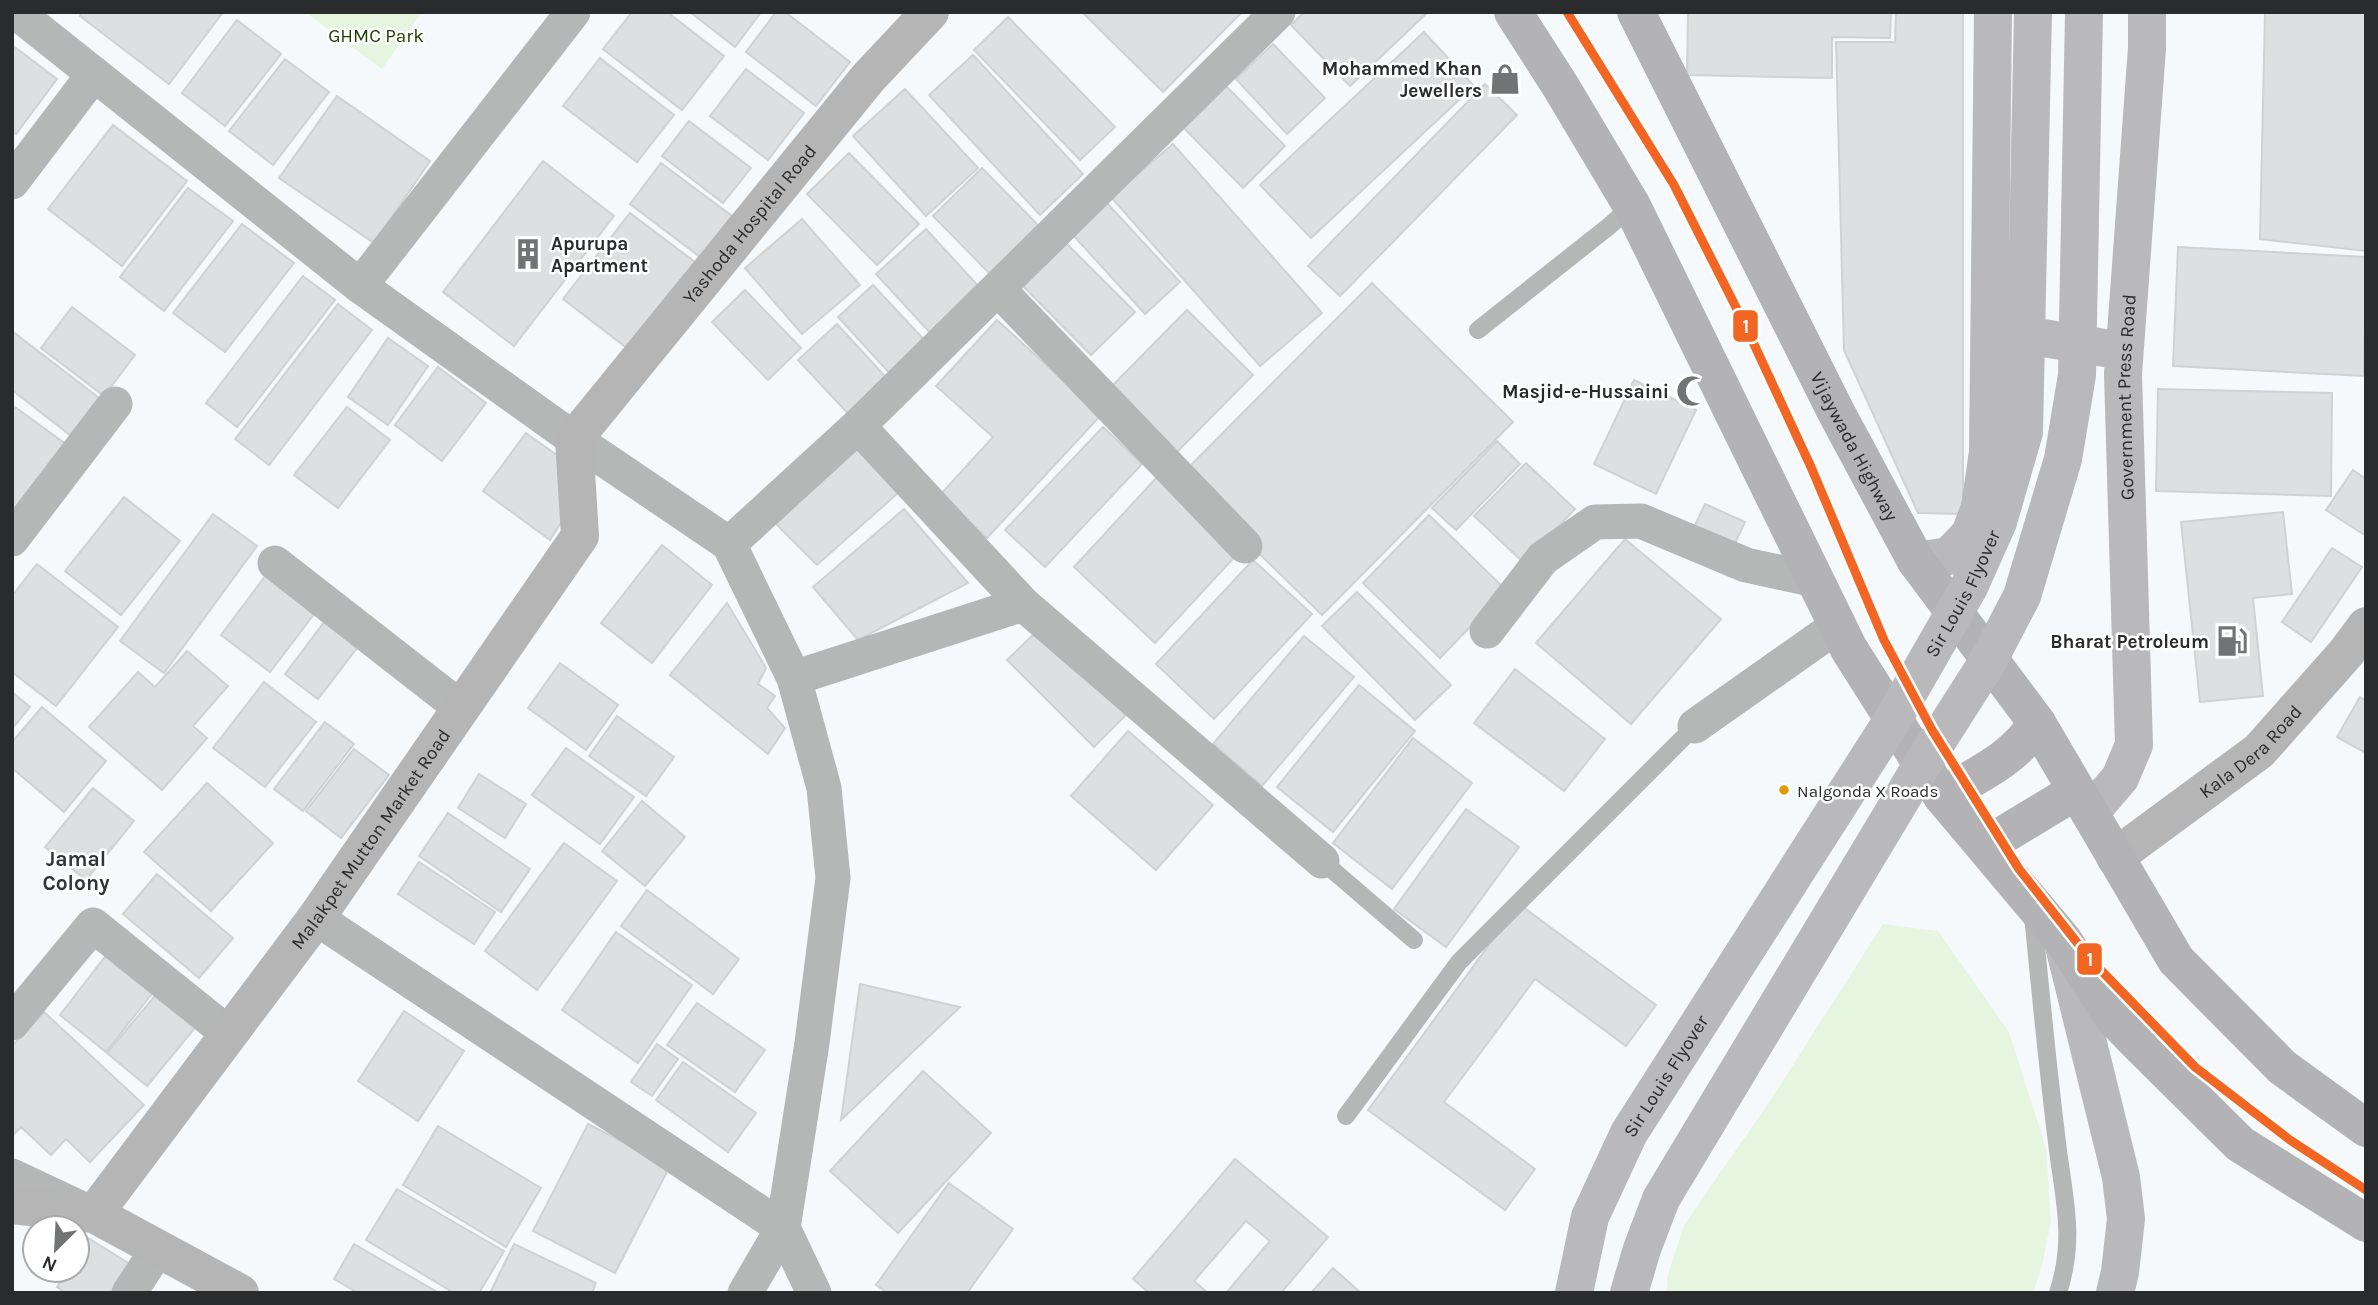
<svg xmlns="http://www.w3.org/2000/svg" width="2378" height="1305" font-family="Karla,sans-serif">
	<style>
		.green { fill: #e5f5df }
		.building { fill: #dedfe1; stroke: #d0d1d3; stroke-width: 2 }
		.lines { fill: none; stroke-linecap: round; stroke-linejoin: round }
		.lane { stroke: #b5b6b6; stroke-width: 18 }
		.street { stroke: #b5b6b6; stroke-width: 35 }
		.secondary { stroke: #b5b5b6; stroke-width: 38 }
		.primary { stroke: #b9b8bb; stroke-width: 38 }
		.highway { stroke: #b3b3b5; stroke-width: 38 }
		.primary-bridge { stroke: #b9b8bb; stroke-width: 38 }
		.metro-1-casing { stroke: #fff; stroke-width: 14 }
		.metro-1 { stroke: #f26522; stroke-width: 9 }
		.bus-dot { fill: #e29a04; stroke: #fff; stroke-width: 2.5 }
		.labels { text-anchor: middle; stroke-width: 5; stroke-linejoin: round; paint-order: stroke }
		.bus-label { font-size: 17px; fill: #292b2c; stroke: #fff; text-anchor: start }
		.park-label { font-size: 19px; fill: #214102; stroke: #fff }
		.poi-label { font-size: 19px; font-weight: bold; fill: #292b2c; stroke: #fff; text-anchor: end }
		.street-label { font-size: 19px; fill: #292b2c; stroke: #fff }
		.neighbourhood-label { font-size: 21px; font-weight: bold; fill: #313539; stroke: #fff }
		.line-badge { stroke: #fff; stroke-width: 2.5 }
		.badge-label { font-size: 19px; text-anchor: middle; font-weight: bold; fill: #fff }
	</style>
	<rect width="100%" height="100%" fill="#f6f9fc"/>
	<!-- green -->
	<g class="green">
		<polygon points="305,12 422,12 382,69"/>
		<polygon points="1883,924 1938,931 2009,1032 2046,1148 2051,1221 2042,1265 2033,1293 1667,1293 1667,1278 1684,1225 1770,1101"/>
	</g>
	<!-- building -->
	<g class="building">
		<polygon points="82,12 223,12 169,84 80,16"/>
		<polygon points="632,12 667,12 724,56 682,110 603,49"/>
		<polygon points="690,12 761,12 735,47"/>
		<polygon points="776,12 785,12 850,62 816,106 746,52"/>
		<polygon points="1082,12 1242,12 1163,92"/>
		<polygon points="1304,12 1428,12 1350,86 1291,25"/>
		<polygon points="1688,12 1891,12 1890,38 1832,37 1832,78 1687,75"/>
		<polygon points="1896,12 1963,12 1963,514 1918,513 1844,350 1836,42 1895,42"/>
		<polygon points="2265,12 2366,12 2366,251 2260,239"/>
		<polygon points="1008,17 1115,127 1080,160 974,50"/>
		<polygon points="237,20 281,54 225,126 182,93"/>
		<polygon points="1424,32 1474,86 1311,238 1260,185"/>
		<polygon points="1273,44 1325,98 1287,134 1236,79"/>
		<polygon points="12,45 57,79 16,134 12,131"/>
		<polygon points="973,55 1083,174 1040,215 929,95"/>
		<polygon points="600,58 674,115 637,162 563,106"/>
		<polygon points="285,59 329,92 273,165 229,131"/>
		<polygon points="746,69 804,113 768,160 710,116"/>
		<polygon points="1222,82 1285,146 1243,188 1180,124"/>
		<polygon points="1485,84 1517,115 1340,296 1308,266"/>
		<polygon points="905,89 978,168 926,216 853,136"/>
		<polygon points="337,96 430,161 374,243 279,178"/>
		<polygon points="689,121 751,168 723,203 662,156"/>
		<polygon points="113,125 187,181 122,266 48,209"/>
		<polygon points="1173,144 1322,313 1260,366 1111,197"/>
		<polygon points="849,153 919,224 877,265 807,194"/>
		<polygon points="543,161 614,216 514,346 443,292"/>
		<polygon points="661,163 732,216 700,257 630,204"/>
		<polygon points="982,168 1043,230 994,278 933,216"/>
		<polygon points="188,188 233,221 164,311 120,277"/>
		<polygon points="1107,203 1180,282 1145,314 1072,234"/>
		<polygon points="630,213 703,268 636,355 563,299"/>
		<polygon points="802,219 860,285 802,334 745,268"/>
		<polygon points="242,224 294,263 225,352 173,313"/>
		<polygon points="926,229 982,290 933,336 876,274"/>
		<polygon points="1064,241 1135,312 1091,355 1020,283"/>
		<polygon points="2178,247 2366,257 2364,376 2173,366"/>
		<polygon points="303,276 335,300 237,427 206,403"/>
		<polygon points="1372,283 1513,422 1322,615 1180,476"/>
		<polygon points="873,285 930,346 894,378 838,317"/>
		<polygon points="745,290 801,348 768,380 712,322"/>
		<polygon points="338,304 372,330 269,465 235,439"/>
		<polygon points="72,307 135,355 104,396 41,348"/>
		<polygon points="1187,310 1253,375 1175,454 1109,389"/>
		<polygon points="997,320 1101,415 987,538 940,495 993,437 936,386"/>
		<polygon points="837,324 893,385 854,420 798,360"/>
		<polygon points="12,331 99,398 70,435 12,390"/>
		<polygon points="388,338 428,366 388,425 348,397"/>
		<polygon points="438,367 486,403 442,461 395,425"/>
		<polygon points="1634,380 1696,410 1656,494 1594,464"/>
		<polygon points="2158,389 2332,393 2331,496 2156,491"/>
		<polygon points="15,407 67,445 12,520 12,411"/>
		<polygon points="347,407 390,440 338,508 294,475"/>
		<polygon points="1103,427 1142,464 1045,567 1005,530"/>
		<polygon points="526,433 565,461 566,515 550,540 483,491"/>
		<polygon points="1497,441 1520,464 1456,530 1432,508"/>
		<polygon points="854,445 898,493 817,565 776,524"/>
		<polygon points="1526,463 1575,509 1524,563 1474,516"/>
		<polygon points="2353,470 2366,479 2366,536 2326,510"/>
		<polygon points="1159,475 1241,550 1155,643 1074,567"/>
		<polygon points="124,497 180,541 121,615 65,571"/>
		<polygon points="1705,504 1745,522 1731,552 1691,534"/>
		<polygon points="904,509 968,583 858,640 813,587"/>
		<polygon points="2283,512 2292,594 2253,598 2263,696 2200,702 2181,522"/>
		<polygon points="213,514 257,546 164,673 120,641"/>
		<polygon points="1429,515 1506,590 1440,658 1363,583"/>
		<polygon points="1625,539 1721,619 1631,724 1536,643"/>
		<polygon points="662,545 712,585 652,663 601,623"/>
		<polygon points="2332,548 2362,567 2311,642 2282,622"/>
		<polygon points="1253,560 1312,614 1214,719 1156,664"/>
		<polygon points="37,564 118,627 56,706 12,672 12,596"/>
		<polygon points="272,567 321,605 270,672 221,635"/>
		<polygon points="1357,592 1451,685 1415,720 1322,626"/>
		<polygon points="727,603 766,668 758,684 775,696 767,708 785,728 768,754 670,675"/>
		<polygon points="331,613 364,639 318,699 285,674"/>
		<polygon points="1039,629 1126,715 1094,747 1007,660"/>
		<polygon points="1304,636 1354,677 1262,786 1213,744"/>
		<polygon points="187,651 228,686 193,726 207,738 162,790 89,727 138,672 155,687"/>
		<polygon points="560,663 618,705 586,750 528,708"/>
		<polygon points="1515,669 1605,739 1564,791 1474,723"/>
		<polygon points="264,682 316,722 265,787 213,748"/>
		<polygon points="1359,685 1415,731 1333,832 1277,787"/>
		<polygon points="12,692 30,707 12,729"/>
		<polygon points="2360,697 2366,701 2366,753 2337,737"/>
		<polygon points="42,707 106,761 64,812 12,768 12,742"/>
		<polygon points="617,716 674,757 646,796 589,756"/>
		<polygon points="325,722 354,744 303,811 274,789"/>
		<polygon points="1128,731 1213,805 1156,870 1071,796"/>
		<polygon points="1413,738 1472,783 1392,889 1333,843"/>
		<polygon points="566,748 634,797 600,844 532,795"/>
		<polygon points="354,749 389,775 341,838 306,811"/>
		<polygon points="479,774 526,804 505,838 458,808"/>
		<polygon points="207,783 273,843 211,911 144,852"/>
		<polygon points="93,788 134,821 86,880 45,847"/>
		<polygon points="642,801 685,837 645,886 602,851"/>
		<polygon points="1466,809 1519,847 1446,947 1394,909"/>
		<polygon points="448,813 530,869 501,912 419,856"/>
		<polygon points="564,843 617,881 537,990 485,951"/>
		<polygon points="419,862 495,912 474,944 398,894"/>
		<polygon points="157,874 233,938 199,978 123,914"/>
		<polygon points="647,890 739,959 713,994 621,926"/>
		<polygon points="1519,904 1656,1005 1626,1046 1535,979 1444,1102 1535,1169 1505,1210 1368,1110"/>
		<polygon points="616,932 692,985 638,1063 562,1010"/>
		<polygon points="111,949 158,986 106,1052 60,1015"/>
		<polygon points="860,984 960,1007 841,1120"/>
		<polygon points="160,990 200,1022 147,1086 107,1053"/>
		<polygon points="697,1003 765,1050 735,1092 667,1045"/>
		<polygon points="404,1011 464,1051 418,1121 358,1081"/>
		<polygon points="44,1012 144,1105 90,1162 66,1139 51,1155 21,1127 12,1136 12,1046"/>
		<polygon points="657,1044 678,1059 652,1096 631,1082"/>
		<polygon points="683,1062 756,1113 728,1152 656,1100"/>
		<polygon points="923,1071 991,1133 898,1233 830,1171"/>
		<polygon points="588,1124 670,1166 615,1273 533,1231"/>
		<polygon points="438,1126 541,1188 506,1247 403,1185"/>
		<polygon points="1235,1159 1328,1237 1281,1293 1226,1293 1270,1241 1246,1221 1194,1281 1208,1293 1149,1293 1133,1279"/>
		<polygon points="949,1183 1013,1229 967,1293 888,1293 876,1285"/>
		<polygon points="397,1189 504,1251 479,1293 454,1293 366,1240"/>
		<polygon points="88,1238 138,1269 123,1293 65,1293 57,1287 68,1270 77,1270 77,1255"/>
		<polygon points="354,1244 439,1293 358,1293 334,1279"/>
		<polygon points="514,1244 596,1283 592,1293 490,1293"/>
		<polygon points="1333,1268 1361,1293 1311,1293"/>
	</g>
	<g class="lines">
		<!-- lane -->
		<g class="lane">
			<polyline points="1478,330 1608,227 1632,206"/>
			<polyline points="1322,861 1414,940"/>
			<path d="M2033,915C2040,988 2047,1061 2056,1134C2062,1192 2077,1235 2058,1293"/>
			<polyline points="1346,1116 1459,962 1695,726"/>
		</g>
		<!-- street -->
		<g class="street">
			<polyline points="16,12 360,286 574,439 729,544 794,678 824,788 833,878 812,1043 783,1228 745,1293"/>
			<polyline points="12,182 94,74"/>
			<polyline points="360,286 573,12"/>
			<polyline points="998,289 1245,546"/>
			<polyline points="858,426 1023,604 1322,861"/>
			<polyline points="12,539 115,404"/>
			<polyline points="729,544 858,426 1278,12"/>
			<polyline points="275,563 461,708"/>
			<polyline points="1487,631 1543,558 1595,522 1641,521 1746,565 1815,580"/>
			<polyline points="794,678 1023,604"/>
			<polyline points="1695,726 1837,626"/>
			<polyline points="316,918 783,1228 814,1293"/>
			<polyline points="12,1023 93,925 229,1034"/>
			<polyline points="12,1176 82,1209"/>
			<polyline points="129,1293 158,1249"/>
		</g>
		<!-- secondary -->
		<g class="secondary">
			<path id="s1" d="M2115,857L2259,751L2346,653L2366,626"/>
			<polyline points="12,1205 94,1214 240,1293"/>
			<path id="s2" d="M94,1214L316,918L580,536L574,439L868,78L930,12"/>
		</g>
		<!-- primary -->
		<g class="primary">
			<polyline points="1994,330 2111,349"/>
			<polyline points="1916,561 1949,556 1970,534 1980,507 1988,452 1993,12"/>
			<path id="s3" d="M2090,813L2120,778L2134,745L2123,374L2147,48V12"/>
			<polyline points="2064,946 2121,1177 2126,1219 2120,1272 2115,1293"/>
		</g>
		<!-- highway -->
		<g class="highway">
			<polyline points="1513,12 1561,87 1632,206 1849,649 1942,796 2063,940 2113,1017 2134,1039 2240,1144 2366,1223"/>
			<path id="s4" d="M1636,12L1836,412L1916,561L2037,723L2176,960L2282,1067L2366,1128"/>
			<path d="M1942,796C1977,775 2015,759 2037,723"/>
			<polyline points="1985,846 2076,791"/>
		</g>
		<!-- primary-bridge -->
		<g class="primary-bridge">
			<path id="s5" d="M1574,1293L1590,1217L1629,1133L1892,721L1969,587L1998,522L2024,432L2033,12"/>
			<polyline points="1629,1293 1642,1249 1661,1199 1920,768 1987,663 2022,596 2063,459 2077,375 2084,12"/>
		</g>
		<defs>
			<polyline id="metro-1" points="1567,12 1674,185 1746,327 1811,467 1884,640 1932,730 2019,869 2090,959 2195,1067 2290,1140 2366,1190"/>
		</defs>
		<!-- metro-1 casing -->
		<use href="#metro-1" class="metro-1-casing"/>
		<!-- metro-1 -->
		<use href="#metro-1" class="metro-1"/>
	</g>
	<!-- icons -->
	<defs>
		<symbol id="shop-bare" viewBox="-9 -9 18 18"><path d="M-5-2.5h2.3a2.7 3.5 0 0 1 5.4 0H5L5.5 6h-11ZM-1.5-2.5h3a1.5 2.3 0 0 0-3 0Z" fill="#717375" stroke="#fff" stroke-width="2.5" paint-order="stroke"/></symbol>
		<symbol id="building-bare" viewBox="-9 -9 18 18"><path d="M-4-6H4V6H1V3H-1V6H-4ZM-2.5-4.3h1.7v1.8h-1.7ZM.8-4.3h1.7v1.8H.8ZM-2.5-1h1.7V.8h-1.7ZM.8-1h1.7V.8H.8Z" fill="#717375" stroke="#fff" stroke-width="2.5" paint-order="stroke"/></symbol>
		<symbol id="mosque-bare" viewBox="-9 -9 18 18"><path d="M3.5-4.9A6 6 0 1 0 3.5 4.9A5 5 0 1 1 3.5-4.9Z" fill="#717375" stroke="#fff" stroke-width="2.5" paint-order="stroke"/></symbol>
		<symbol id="fuel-bare" viewBox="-9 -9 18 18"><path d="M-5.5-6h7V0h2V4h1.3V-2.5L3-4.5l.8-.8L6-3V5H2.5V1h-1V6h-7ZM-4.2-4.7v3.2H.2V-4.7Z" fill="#717375" stroke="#fff" stroke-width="2.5" paint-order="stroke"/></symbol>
	</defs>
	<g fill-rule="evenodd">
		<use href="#shop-bare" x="1483" y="57" width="44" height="44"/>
		<use href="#building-bare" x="506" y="232" width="44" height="44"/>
		<use href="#mosque-bare" x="1670" y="369" width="44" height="44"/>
		<use href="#fuel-bare" x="2210" y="619" width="44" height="44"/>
	</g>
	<!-- markers -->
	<circle class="bus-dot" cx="1784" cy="790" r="6"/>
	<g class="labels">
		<!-- bus labels -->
		<g class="bus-label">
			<text x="1797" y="797">Nalgonda X Roads</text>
		</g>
		<!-- park labels -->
		<g class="park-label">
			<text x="376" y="42">GHMC Park</text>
		</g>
		<!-- poi labels -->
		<g class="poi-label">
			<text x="1482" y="75">Mohammed Khan<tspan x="1482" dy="22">Jewellers</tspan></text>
			<text x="551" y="250" text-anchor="start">Apurupa<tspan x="551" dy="22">Apartment</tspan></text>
			<text x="1669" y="398">Masjid-e-Hussaini</text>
			<text x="2209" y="648">Bharat Petroleum</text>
		</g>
		<!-- street labels -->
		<g class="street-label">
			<text dy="7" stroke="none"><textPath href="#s2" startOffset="1209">Yashoda Hospital Road</textPath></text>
			<text dy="7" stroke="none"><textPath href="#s3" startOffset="430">Government Press Road</textPath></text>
			<text dy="7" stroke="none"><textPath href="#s4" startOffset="486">Vijaywada Highway</textPath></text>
			<text dy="7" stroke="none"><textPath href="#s5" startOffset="805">Sir Louis Flyover</textPath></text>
			<text dy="7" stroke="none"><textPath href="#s1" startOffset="172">Kala Dera Road</textPath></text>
			<text dy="7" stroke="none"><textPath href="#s2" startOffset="466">Malakpet Mutton Market Road</textPath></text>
			<text dy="7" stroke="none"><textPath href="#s5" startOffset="238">Sir Louis Flyover</textPath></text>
		</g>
		<!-- neighbourhood labels -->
		<g class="neighbourhood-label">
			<text x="76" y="866">Jamal<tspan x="76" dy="24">Colony</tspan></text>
		</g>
	</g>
	<g class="line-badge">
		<rect x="1732" y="309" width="27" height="34" rx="7" fill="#f26522"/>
		<rect x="2076" y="942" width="27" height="34" rx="7" fill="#f26522"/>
	</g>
	<g class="badge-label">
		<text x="1746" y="333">1</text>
		<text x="2090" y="966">1</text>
	</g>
	<!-- border -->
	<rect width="2378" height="1305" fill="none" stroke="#292b2c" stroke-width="28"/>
	<!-- north arrow -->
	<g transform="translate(56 1249) rotate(204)"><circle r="33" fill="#ffffff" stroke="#a9aaab" stroke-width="2"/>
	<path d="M0-5L12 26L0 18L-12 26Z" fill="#717375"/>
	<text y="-10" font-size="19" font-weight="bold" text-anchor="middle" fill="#292b2c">N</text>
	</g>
</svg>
